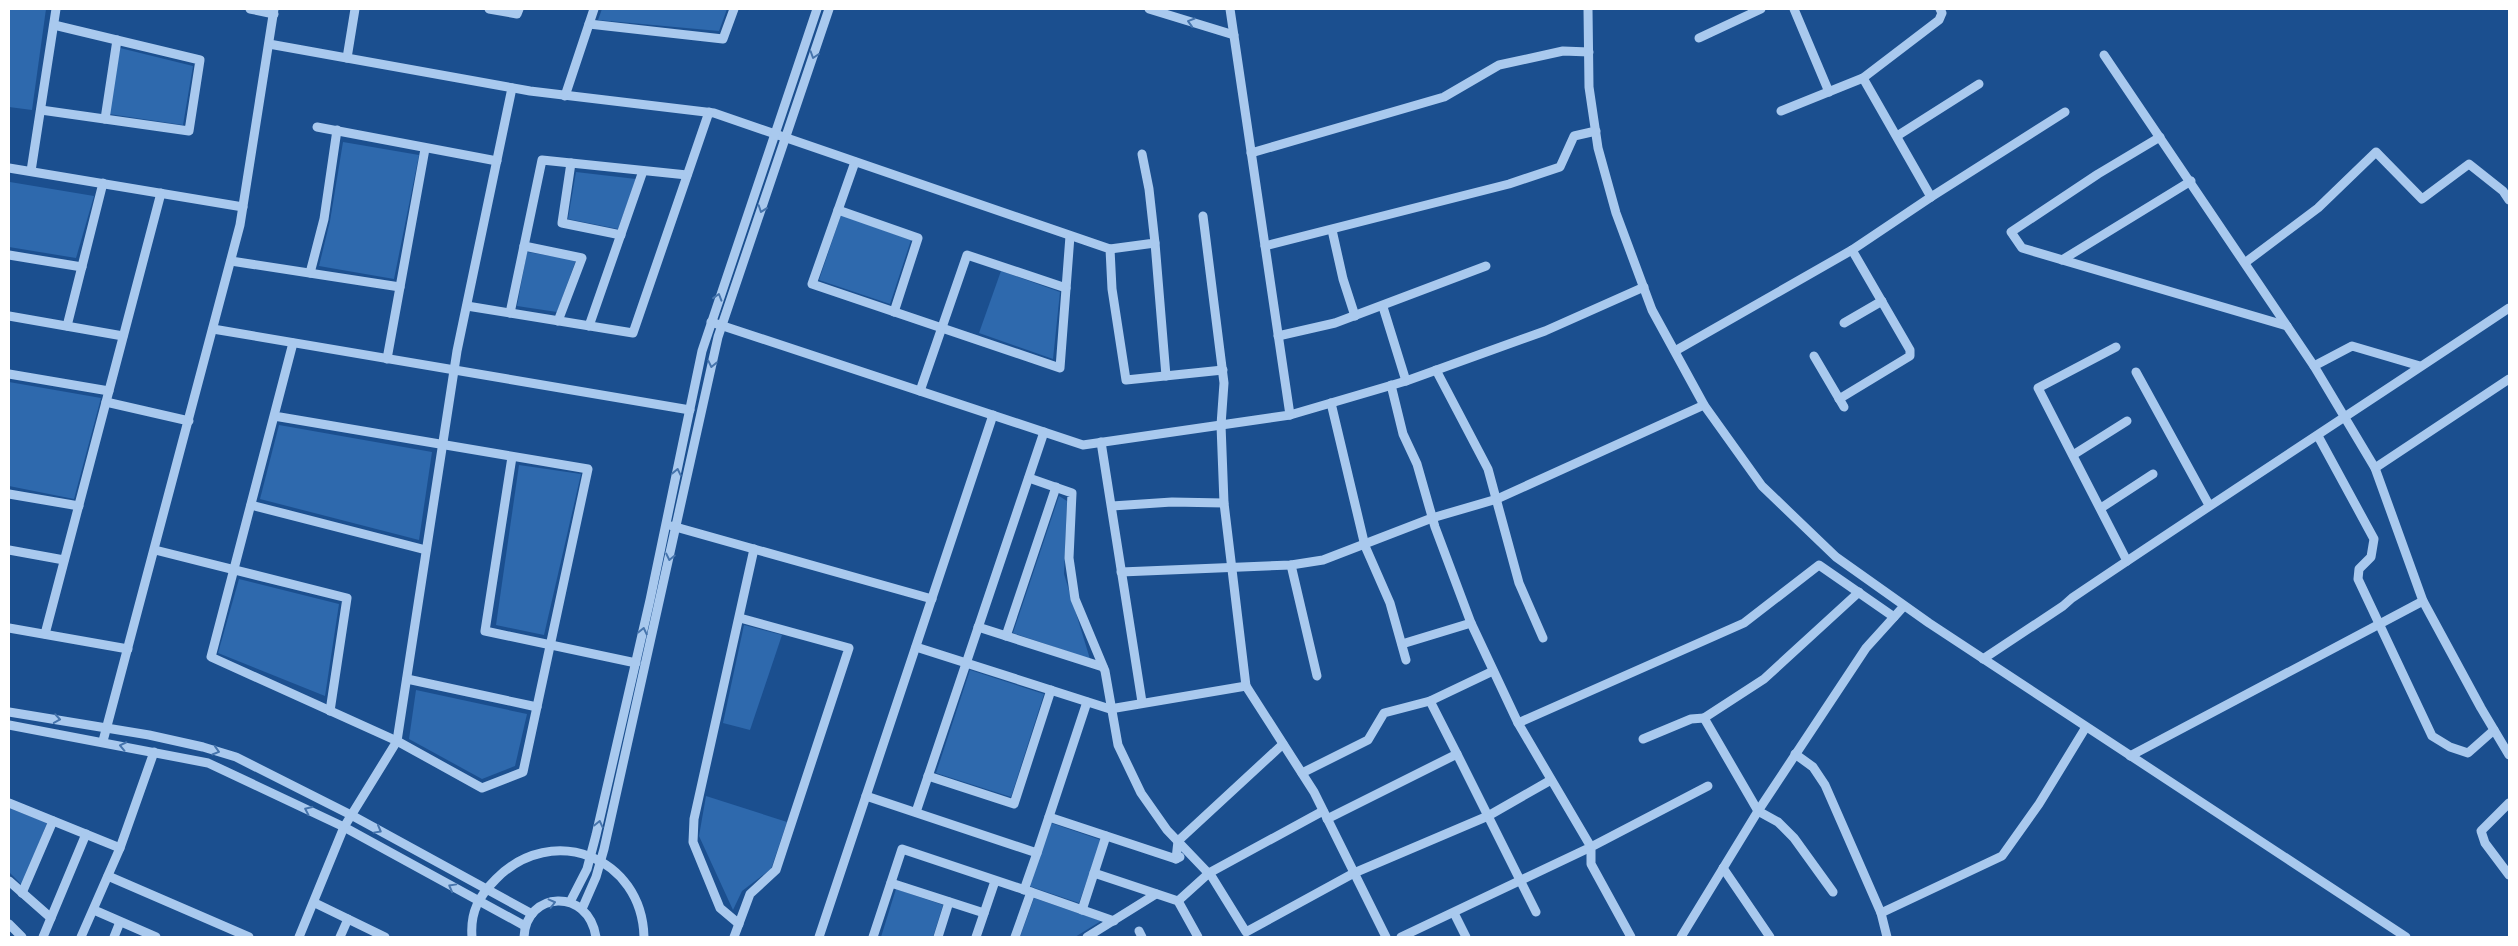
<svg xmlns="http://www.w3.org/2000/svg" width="2518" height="946" font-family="'PT Sans',sans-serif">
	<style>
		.green { fill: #2e69ad }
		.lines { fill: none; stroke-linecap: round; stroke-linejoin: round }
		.minor { stroke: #a9c9ee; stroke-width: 9 }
		.oneway { stroke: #4674ac }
	</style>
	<rect width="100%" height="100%" fill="#1b4f8f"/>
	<!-- green -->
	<g class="green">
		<polygon points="9,9 46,9 32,110 9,107"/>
		<polygon points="602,9 727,9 719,31 598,20"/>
		<polygon points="120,48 193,66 183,125 109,114"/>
		<polygon points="343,142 419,155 394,279 319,266 330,221"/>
		<polygon points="576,172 636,179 618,229 568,219"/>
		<polygon points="10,182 94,196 76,258 9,247"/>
		<polygon points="841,215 911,240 890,304 819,280"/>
		<polygon points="527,252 576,260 557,312 517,306"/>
		<polygon points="1001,271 1060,292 1053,359 979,333"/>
		<polygon points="9,382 101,398 74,499 9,486"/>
		<polygon points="279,425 432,452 419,540 260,499"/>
		<polygon points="519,465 581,474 544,635 496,625"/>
		<polygon points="1059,496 1067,501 1064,574 1090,659 1013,633"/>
		<polygon points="239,579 339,604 325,696 218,653"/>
		<polygon points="744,625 782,635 750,730 723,723"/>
		<polygon points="970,670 1044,694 1011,797 936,773"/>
		<polygon points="416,690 527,714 515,766 482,779 409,739"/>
		<polygon points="706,796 787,822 771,869 742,891 733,910 699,836"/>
		<polygon points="9,808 47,823 22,885 9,872"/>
		<polygon points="1051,823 1101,840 1079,903 1029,886"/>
		<polygon points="896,889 943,905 933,937 881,937"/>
		<polygon points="1034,898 1101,921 1075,937 1020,937"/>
	</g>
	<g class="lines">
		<!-- minor -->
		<g class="minor">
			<polyline points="250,9 274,14"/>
			<polyline points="489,9 517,14 519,9"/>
			<polyline points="1149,9 1234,35"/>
			<polyline points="1588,9 1589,87 1598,148 1616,213 1652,310 1704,405 1762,486 1836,557 1929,623 2406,937"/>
			<polyline points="1794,9 1829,92"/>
			<polyline points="589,24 723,39 734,9"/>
			<polyline points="1699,38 1761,9"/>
			<polyline points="269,44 530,91 714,113 1110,249 1112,289 1126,380 1223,370"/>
			<polyline points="2104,55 2314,366 2375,468 2423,601 2481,708 2509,755"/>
			<polyline points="347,58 355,9"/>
			<polyline points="1863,78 1931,197"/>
			<polyline points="565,96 594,9"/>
			<polyline points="41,110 189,131 200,60 54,25"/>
			<polyline points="1781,111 1863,78 1939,20 1942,13 1940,9"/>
			<polyline points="105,119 117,40"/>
			<polyline points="317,127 497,161"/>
			<polyline points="1897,136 1979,84"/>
			<polyline points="2160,137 2098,174 2011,232 2022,248 2287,326"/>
			<polyline points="1251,153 1444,97 1499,65 1563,51 1589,52"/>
			<polyline points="855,162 812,284 1060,368 1070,236"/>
			<polyline points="571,163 562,223 621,235"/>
			<polyline points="9,168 243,207"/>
			<polyline points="31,171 56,9"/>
			<polyline points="838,210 918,238 894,312"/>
			<polyline points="1203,216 1224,383 1221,425 1224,503 1246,686"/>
			<polyline points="1332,230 1343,279 1355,316"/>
			<polyline points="1155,243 1166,376"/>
			<polyline points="524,246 582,258 558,321"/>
			<polyline points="1265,246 1509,184 1560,167 1574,136 1596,131"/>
			<polyline points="1110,249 1155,243 1149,189 1142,154"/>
			<polyline points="9,255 82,267"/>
			<polyline points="2062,260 2191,181"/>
			<polyline points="231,261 400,287"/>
			<polyline points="2246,262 2318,208 2376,152 2422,199 2469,164 2503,191 2509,200"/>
			<polyline points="310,273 324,219 337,130"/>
			<polyline points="467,306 633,333 709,112"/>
			<polyline points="1383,307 1406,381"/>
			<polyline points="510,313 542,160 687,175"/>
			<polyline points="9,316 123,336"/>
			<polyline points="711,322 1083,445 1290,415 1230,9"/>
			<polyline points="1844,323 1882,301"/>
			<polyline points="67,326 103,183"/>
			<polyline points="589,326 643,171"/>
			<polyline points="213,329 690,410"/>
			<polyline points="1278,336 1335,323 1486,266"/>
			<polyline points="2116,347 2038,388 2127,561"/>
			<polyline points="1675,351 1852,250 1931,197 2065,112"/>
			<polyline points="1814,356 1844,407"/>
			<polyline points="387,359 425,149"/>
			<polyline points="2314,366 2352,346 2420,366"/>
			<polyline points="1436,370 1488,469 1519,583 1543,638"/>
			<polyline points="2136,372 2209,505"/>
			<polyline points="9,374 109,391"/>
			<polyline points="1391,385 1403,434 1417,464 1435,527 1471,623"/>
			<polyline points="920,391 967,255 1066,288"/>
			<polyline points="1839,399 1910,356 1910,350 1852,250"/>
			<polyline points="106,402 189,421"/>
			<polyline points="1331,403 1365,546 1390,603 1406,660"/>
			<polyline points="1290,415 1406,381 1545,331 1644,287"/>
			<polyline points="274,416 588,469 523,772 482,788 397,741 211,657 293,343"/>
			<polyline points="2318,436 2374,539 2371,557 2359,569 2358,579 2432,736 2450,747 2468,753 2494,730"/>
			<polyline points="1101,442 1142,702"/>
			<polyline points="2073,455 2127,421"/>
			<polyline points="512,457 485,631 636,663"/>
			<polyline points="2375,468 2509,379"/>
			<polyline points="1029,478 1072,493 1069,558 1075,599 1105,671 1118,745 1141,793 1167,830 1212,877 1246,932 1354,873 1488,816 1551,780"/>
			<polyline points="9,494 79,506"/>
			<polyline points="251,505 426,550"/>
			<polyline points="1112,506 1172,502 1224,503"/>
			<polyline points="2101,508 2153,474"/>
			<polyline points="672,526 932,599"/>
			<polyline points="9,550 64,560"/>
			<polyline points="155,550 347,598 330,711"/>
			<polyline points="1291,565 1317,676"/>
			<polyline points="1121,572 1291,565 1323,560 1432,518 1497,499 1704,405"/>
			<polyline points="978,627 1103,667"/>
			<polyline points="9,628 128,649"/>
			<polyline points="45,634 161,193"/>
			<polyline points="1006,636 1056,487"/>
			<polyline points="916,647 1110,709 1246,686 1314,792 1386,937"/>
			<path d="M1983,659L2063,606L2072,598C2217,500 2364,405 2509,308"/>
			<polyline points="407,679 537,707"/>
			<polyline points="1430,701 1457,754"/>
			<polyline points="9,712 149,735 203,747 236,757 353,816 532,914"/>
			<polyline points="1518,723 1744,623 1819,565 1894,617"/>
			<polyline points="9,725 208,763 344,827 525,926"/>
			<polyline points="1643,739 1691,719 1704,718"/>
			<polyline points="103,741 240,225 274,9"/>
			<polyline points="1795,754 1813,767 1825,785 1881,913"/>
			<polyline points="2130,756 2423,601"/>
			<polyline points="1302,773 1368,740 1384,713 1430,701 1493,671"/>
			<polyline points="928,776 1014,804 1051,690"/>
			<polyline points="866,796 1037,853 1087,702"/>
			<polyline points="9,803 120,848"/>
			<polyline points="2509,803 2481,831 2485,843 2509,875"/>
			<polyline points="916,812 1044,432"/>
			<polyline points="1049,817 1176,859 1180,857"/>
			<polyline points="1327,819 1457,754 1536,912"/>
			<polyline points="1176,859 1178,841 1283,744"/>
			<polyline points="1723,868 1770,937"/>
			<polyline points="1094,873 1178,901 1198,937"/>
			<polyline points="108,876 249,937"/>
			<polyline points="9,881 51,918"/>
			<polyline points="891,883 984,913"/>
			<polyline points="1024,890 1037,853"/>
			<polyline points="1833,892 1794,838 1778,822 1758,811 1704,718 1764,679 1859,592"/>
			<polyline points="22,893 53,821"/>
			<polyline points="1178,901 1209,873 1323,811"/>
			<polyline points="570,902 587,869 596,835 650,600 702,351 817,9"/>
			<polyline points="315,903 385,937"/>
			<polyline points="582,909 596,877 604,849 718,337 829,9"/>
			<polyline points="94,910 156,937"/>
			<polyline points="1082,910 1106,836"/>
			<polyline points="1454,913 1466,937"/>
			<polyline points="9,924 22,937"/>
			<polyline points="739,924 720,908 693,842 694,819 754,549"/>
			<polyline points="1139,931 1142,937"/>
			<polyline points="43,937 86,834"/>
			<polyline points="81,937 120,848 154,752"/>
			<polyline points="114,937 120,922"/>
			<polyline points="299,937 344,827 397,741 457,351 512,88"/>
			<polyline points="340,937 348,919"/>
			<path d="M472,937C470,912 479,896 496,879C552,822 642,857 644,937"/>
			<path d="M524,937C526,891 588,887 596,937"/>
			<polyline points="734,937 750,894 776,870 849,648 740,618"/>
			<polyline points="819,937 993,415"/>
			<polyline points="873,937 902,849 1031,892"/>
			<polyline points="938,937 949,902"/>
			<polyline points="976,937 995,881"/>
			<polyline points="1015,937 1031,892 1114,921"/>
			<polyline points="1087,937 1156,894"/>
			<polyline points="1401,937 1591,847 1518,723 1471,623 1402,644"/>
			<polyline points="1631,937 1591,864 1591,847 1708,786"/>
			<polyline points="1681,937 1758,811 1866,648 1904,606"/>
			<polyline points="1887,937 1881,913 2002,856 2039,804 2086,727"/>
		</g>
	</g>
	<!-- one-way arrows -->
	<defs><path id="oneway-chevron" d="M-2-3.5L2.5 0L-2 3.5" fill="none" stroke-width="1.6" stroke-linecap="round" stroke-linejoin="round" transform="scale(1.25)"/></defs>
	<g class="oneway">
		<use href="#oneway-chevron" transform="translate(1191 22) rotate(-163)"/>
		<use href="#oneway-chevron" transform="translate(814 55) rotate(108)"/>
		<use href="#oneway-chevron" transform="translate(762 209) rotate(109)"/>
		<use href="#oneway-chevron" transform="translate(718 297) rotate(-73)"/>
		<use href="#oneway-chevron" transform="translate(712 364) rotate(102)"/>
		<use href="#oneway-chevron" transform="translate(677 472) rotate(-78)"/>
		<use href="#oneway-chevron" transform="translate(670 557) rotate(102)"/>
		<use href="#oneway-chevron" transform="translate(643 631) rotate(-77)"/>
		<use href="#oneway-chevron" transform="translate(57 719) rotate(9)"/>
		<use href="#oneway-chevron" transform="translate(123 746) rotate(-168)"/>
		<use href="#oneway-chevron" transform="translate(216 751) rotate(17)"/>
		<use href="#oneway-chevron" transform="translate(308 810) rotate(-155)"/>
		<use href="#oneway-chevron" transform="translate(599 824) rotate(-77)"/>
		<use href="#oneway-chevron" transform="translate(378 830) rotate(29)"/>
		<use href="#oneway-chevron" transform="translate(452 887) rotate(-151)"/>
		<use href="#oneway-chevron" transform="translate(552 903) rotate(-14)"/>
	</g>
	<!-- border -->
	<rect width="2518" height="946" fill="none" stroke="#ffffff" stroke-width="20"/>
</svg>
